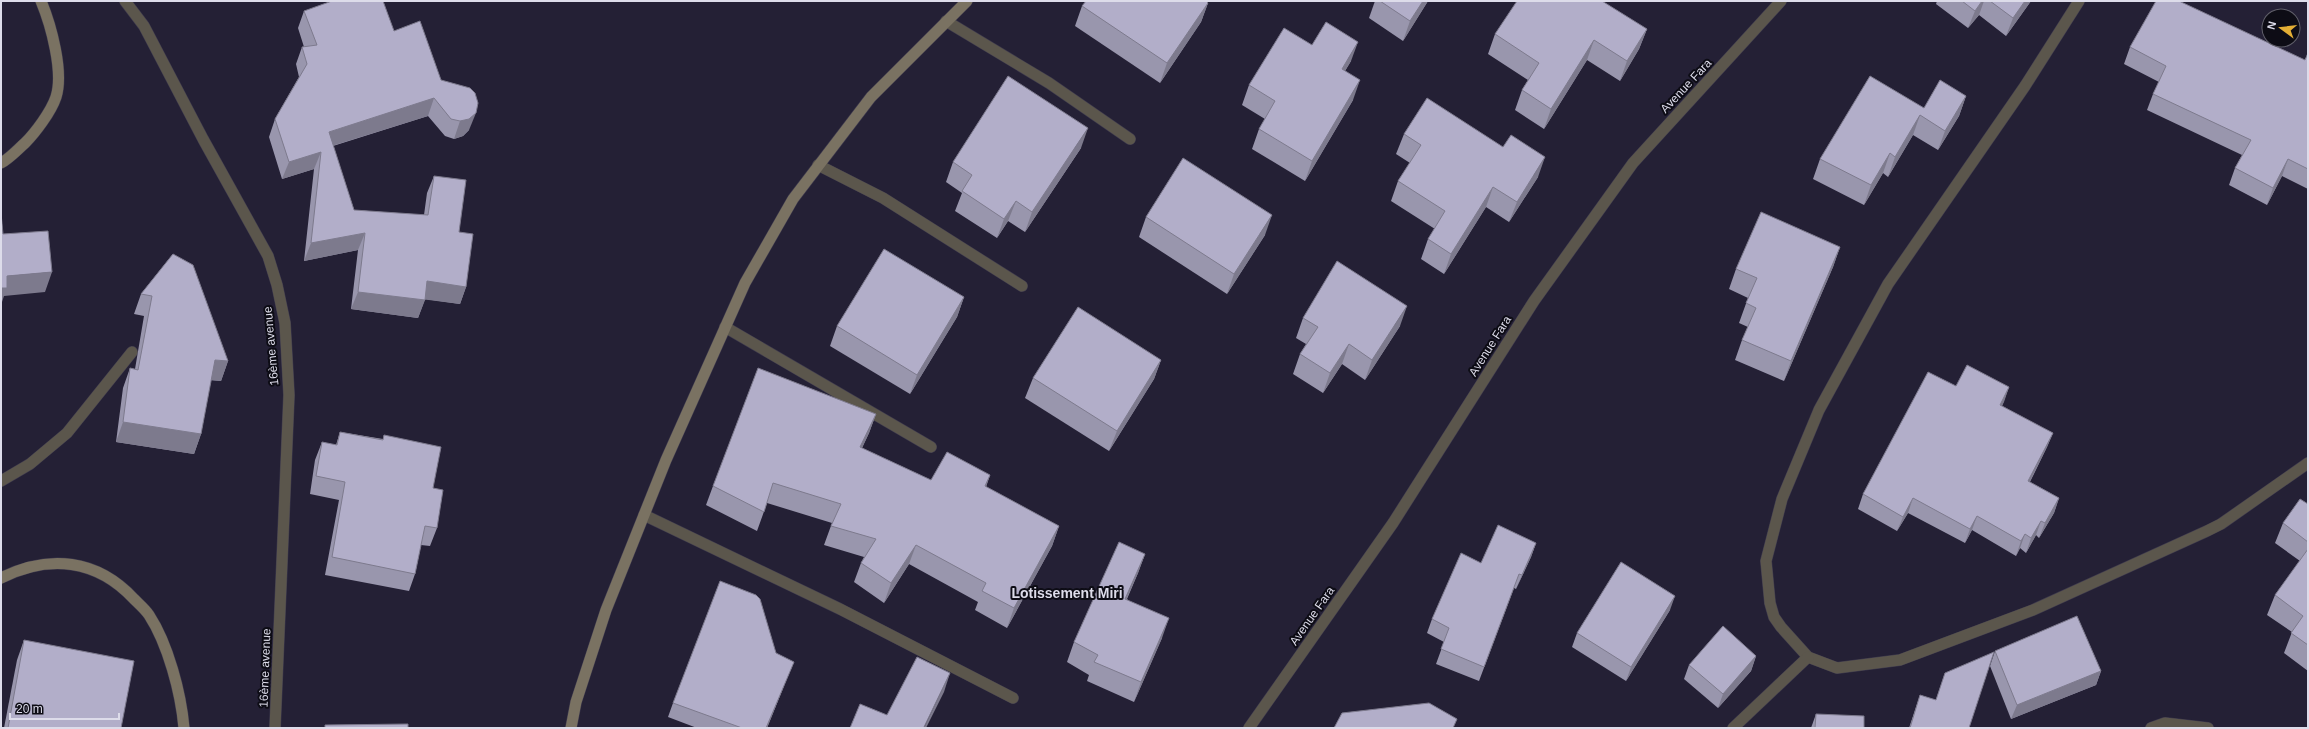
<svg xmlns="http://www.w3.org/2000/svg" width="2309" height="729" font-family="Helvetica,sans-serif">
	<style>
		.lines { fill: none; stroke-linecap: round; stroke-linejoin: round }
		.service-casing { stroke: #3e3a4e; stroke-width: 12 }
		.minor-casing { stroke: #3e3a4e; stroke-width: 12 }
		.secondary-casing { stroke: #3e3a4e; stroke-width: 12 }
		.service { stroke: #5b564c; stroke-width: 11 }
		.minor { stroke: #5b564c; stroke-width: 11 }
		.secondary { stroke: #7a7262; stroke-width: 11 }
		.wall { fill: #9996ad }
		.shaded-wall { fill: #7d7a8d }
		.building { fill: #b2aec9; stroke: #7d7a8d }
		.labels { text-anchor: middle; stroke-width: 4; stroke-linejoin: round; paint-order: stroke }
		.street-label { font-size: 12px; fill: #dddcea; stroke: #0d0c15 }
		.quarter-label { font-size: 14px; font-weight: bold; fill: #dddcea; stroke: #0d0c15 }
	</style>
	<rect width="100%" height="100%" fill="#242035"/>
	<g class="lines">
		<defs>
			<g id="service">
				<polyline points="946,21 1049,83 1130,139"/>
				<polyline points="818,165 883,198 1022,286"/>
				<polyline points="725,327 931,447"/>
				<polyline points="1,481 30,464 67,433 132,352"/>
				<polyline points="644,515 840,609 1013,698"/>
			</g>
			<g id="minor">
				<polyline points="125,1 144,26 203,139 268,256 277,285 285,323 289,395 275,728"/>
				<polyline points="2079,1 2025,86 1888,284 1819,410 1782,499 1766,561 1770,603 1774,617 1781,627 1808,657 1837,668 1900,660 2033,610 2207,531 2221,524 2308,463"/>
				<polyline points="1249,728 1393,523 1534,301 1633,163 1781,1"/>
				<polyline points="1733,728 1808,657"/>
				<polyline points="2151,728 2165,723 2208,728"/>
			</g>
			<g id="secondary">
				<path d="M1,163C10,158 17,150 25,143C35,133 51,112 56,97C64,72 51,25 41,1"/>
				<path d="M1,578C49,554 97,559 134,599C139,604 145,609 149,615C168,644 181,693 184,728"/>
				<polyline points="571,728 576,702 606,610 666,460 745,283 793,199 871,97 967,1"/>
			</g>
		</defs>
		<!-- service casing -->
		<use href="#service" class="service-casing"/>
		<!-- minor casing -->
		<use href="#minor" class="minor-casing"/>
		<!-- secondary casing -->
		<use href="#secondary" class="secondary-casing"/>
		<!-- service -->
		<use href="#service" class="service"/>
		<!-- minor -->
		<use href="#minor" class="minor"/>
		<!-- secondary -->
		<use href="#secondary" class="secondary"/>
	</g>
	<!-- wall -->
	<g class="wall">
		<polygon points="1375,1 1428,1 1403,41 1369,18"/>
		<polygon points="1937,1 2031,1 2006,36 1979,15 1968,28 1936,4"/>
		<polygon points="1208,3 1201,22 1160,83 1075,26 1082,6"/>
		<polygon points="304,11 394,31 441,80 469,130 463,136 454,139 445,136 428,116 333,146 354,210 424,215 427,193 434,176 459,232 466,287 460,304 425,299 418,318 351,309 358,250 304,261 314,169 282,179 269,137 275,119 299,77 296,64 302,47 304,47 298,28"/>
		<polygon points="1647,29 1639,49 1620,81 1587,60 1544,129 1515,110 1522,90 1528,80 1488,54 1495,34"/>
		<polygon points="1312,45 1351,61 1345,71 1353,100 1305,181 1252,149 1259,129 1265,119 1242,105 1249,85"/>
		<polygon points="2130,47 2305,60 2308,53 2308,189 2282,176 2267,205 2229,185 2235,168 2242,155 2147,110 2153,94 2159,82 2124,64"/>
		<polygon points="1966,96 1959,116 1938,150 1913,135 1888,177 1883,173 1864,205 1813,179 1820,159 1924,108"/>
		<polygon points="1404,134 1538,177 1509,222 1486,207 1444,274 1421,259 1428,239 1435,229 1391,201 1398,181 1410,163 1396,154"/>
		<polygon points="1081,148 1025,232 1008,221 997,238 955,211 962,193 946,182 953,162"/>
		<polygon points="1146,217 1265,235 1227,294 1139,237"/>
		<polygon points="1840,247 1833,267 1784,381 1735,360 1742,340 1748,327 1739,323 1748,298 1729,289 1736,269"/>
		<polygon points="173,254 228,361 221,381 211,380 201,434 194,454 116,442 123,388 130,368 135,369 144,316 134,314 141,294"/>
		<polygon points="964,297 957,317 910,394 830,346 837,326"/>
		<polygon points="1303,318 1400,326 1365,380 1342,364 1323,393 1293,374 1300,354 1306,344 1296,338"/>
		<polygon points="1161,360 1154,379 1109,451 1025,398 1033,378"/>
		<polygon points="1956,386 2009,387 2002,406 2053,433 2047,447 2030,482 2059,498 2054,513 2039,538 2036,535 2026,553 2020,548 2016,556 1972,530 1965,543 1908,513 1897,531 1858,509 1863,494"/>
		<polygon points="876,414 869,433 862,448 931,480 990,475 986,487 1059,526 1052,546 1007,628 975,610 978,602 909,564 884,603 854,582 861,563 864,557 824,545 832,523 767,503 757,531 706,505 713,486"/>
		<polygon points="340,432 383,439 384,435 433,488 437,528 430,546 421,545 415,574 409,591 325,575 339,500 310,494 315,460 322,442 336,445"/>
		<polygon points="2308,504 2308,671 2284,653 2292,632 2267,615 2275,595 2300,561 2275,543 2283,523"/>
		<polygon points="1536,543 1531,557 1516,589 1514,588 1479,681 1436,664 1444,642 1427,633 1432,619 1481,563"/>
		<polygon points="1145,554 1138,573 1127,599 1162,638 1134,702 1087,681 1089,675 1067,662 1074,642"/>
		<polygon points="1670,610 1626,681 1572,647 1577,633"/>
		<polygon points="24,640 121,728 4,728 17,660"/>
		<polygon points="1995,651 2101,671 2096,685 2011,719 1990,666"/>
		<polygon points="1756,656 1751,671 1718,708 1684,679 1689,665"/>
		<polygon points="794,662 788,676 767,728 697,728 668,717 673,703"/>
		<polygon points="1945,673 1969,728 1909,728 1920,695 1936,700"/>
		<polygon points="1816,714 1864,728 1811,728"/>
	</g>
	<!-- shaded-wall -->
	<g class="shaded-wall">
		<polygon points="1423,1 1428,1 1403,41 1410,21"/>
		<polygon points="1982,1 1984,1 1979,15 1968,28 1975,11"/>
		<polygon points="2025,1 2031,1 2006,36 2013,18"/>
		<polygon points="1208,3 1201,22 1160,83 1167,63"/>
		<polygon points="1647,29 1639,49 1620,81 1627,61"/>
		<polygon points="1594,40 1587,60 1544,129 1551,109"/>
		<polygon points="1358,42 1351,61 1334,89 1342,69"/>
		<polygon points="1360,80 1353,100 1305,181 1312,161"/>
		<polygon points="1966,96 1959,116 1938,150 1945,131"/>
		<polygon points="434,98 428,116 322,149 329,132"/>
		<polygon points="476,113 469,130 463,136 454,139 460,121"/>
		<polygon points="1920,115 1913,135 1888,177 1895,157"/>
		<polygon points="1088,128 1081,148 1025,232 1032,212"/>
		<polygon points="321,152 314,169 282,179 289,162"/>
		<polygon points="1890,153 1883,173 1864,205 1871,185"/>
		<polygon points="1545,157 1538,177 1509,222 1517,202"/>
		<polygon points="2288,159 2282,176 2267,205 2273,188"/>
		<polygon points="1493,187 1486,207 1444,274 1451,254"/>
		<polygon points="1016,201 1008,221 997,238 1004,219"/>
		<polygon points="1272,215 1265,235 1227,294 1234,274"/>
		<polygon points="365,233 358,250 304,261 311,243"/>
		<polygon points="1840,247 1833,267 1784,381 1791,361"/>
		<polygon points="52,272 45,292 4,296 1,305 1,288 7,276"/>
		<polygon points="427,281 466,287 460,304 421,299"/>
		<polygon points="358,292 425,300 418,318 351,309"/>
		<polygon points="964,297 957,317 910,394 917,375"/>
		<polygon points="1407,306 1400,326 1365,380 1372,360"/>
		<polygon points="1349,344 1342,364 1323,393 1330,373"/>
		<polygon points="215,360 228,361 221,381 208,380"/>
		<polygon points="1161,360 1154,379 1109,451 1117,431"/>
		<polygon points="2009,387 2004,402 1995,420 2000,405"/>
		<polygon points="876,414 869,433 853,467 860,447"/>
		<polygon points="123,422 201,434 194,454 116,442"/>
		<polygon points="2053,433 2047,447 2023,495 2028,481"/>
		<polygon points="990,475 983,495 985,486"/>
		<polygon points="1913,498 1908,513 1897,531 1903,517"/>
		<polygon points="2059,498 2054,513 2039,538 2045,523"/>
		<polygon points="1977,516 1972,530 1965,543 1970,529"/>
		<polygon points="2041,521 2036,535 2026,553 2031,538"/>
		<polygon points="1059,526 1052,546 1007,628 1014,608"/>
		<polygon points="2025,534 2020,548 2016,556 2021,541"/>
		<polygon points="1536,543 1531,557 1516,589 1522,575"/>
		<polygon points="916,545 909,564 884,603 891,583"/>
		<polygon points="1145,554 1138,573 1118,618 1125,599"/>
		<polygon points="1675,596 1670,610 1626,681 1631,667"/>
		<polygon points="1169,618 1162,638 1134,702 1141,682"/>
		<polygon points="1756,656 1751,671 1718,708 1723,694"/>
		<polygon points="794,662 788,676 767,728 766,728"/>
		<polygon points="2101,671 2096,685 2011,719 2017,705"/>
		<polygon points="950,673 944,692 926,728 924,728"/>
	</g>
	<!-- building -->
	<g class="building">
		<polygon points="332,1 383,1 394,31 420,21 441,80 470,88 475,93 478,103 476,113 469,119 460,121 451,119 434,98 329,132 354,210 428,215 434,176 466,180 459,232 473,234 466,287 427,281 425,300 358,292 365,233 311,243 321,152 289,162 275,119 307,64 302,47 317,45 304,11"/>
		<polygon points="1086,1 1206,1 1208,3 1167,63 1082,6"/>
		<polygon points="1380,1 1423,1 1410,21"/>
		<polygon points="1517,1 1602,1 1647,29 1627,61 1594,40 1551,109 1522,90 1539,63 1495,34"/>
		<polygon points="1962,1 1982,1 1975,11"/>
		<polygon points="1990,1 2025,1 2013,18"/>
		<polygon points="2156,1 2179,1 2305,60 2308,53 2308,169 2288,159 2273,188 2235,168 2251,140 2153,94 2166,66 2130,47"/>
		<polygon points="1326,22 1358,42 1342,69 1360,80 1312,161 1259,129 1275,101 1249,85 1284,28 1312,45"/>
		<polygon points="1008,76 1088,128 1032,212 1016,201 1004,219 962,191 972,175 953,162"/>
		<polygon points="1870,76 1924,108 1940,80 1966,96 1945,131 1920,115 1895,157 1890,153 1871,185 1820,159"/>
		<polygon points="1427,98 1503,147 1511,135 1545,157 1517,202 1493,187 1451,254 1428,239 1445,211 1398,181 1421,145 1404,134"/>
		<polygon points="1183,158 1272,215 1234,274 1146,217"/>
		<polygon points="1761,212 1840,247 1791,361 1742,340 1756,308 1746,303 1757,278 1736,269"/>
		<polygon points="1,213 3,234 48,231 52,272 7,276 7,288 1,288"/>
		<polygon points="884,249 964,297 917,375 837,326"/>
		<polygon points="173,254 193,265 228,361 215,360 201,434 123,422 130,368 138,370 152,296 141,294"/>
		<polygon points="1337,261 1407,306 1372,360 1349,344 1330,373 1300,354 1318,327 1303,318"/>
		<polygon points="1078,307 1161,360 1117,431 1033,378"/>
		<polygon points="1967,365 2009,387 2000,405 2053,433 2028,481 2059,498 2045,523 2041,521 2031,538 2025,534 2021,541 1977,516 1970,529 1913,498 1903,517 1863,494 1928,372 1956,386"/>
		<polygon points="758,368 876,414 860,447 931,480 947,452 990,475 985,486 1059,526 1014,608 982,591 986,583 916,545 891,583 861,563 876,539 831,526 841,504 773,483 764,512 713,486"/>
		<polygon points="340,432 383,440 384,435 441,447 433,488 443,490 437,528 425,526 415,574 332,557 345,482 316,476 322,442 337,445"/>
		<polygon points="2300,499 2308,504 2308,542 2283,523"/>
		<polygon points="1498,525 1536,543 1522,575 1519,574 1484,667 1441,649 1449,628 1432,619 1461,553 1481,563"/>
		<polygon points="1119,542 1145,554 1125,599 1169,618 1141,682 1094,662 1098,655 1074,642"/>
		<polygon points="2308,549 2308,645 2291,633 2303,616 2275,595"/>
		<polygon points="1621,562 1675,596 1631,667 1577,633"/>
		<polygon points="720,581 756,595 760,599 776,653 794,662 766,728 742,728 673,703"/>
		<polygon points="2077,616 2101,671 2017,705 1995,651"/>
		<polygon points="1723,626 1756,656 1723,694 1689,665"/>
		<polygon points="24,640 134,661 121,728 8,728"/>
		<polygon points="1994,652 1969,728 1910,728 1920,695 1936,700 1945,673"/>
		<polygon points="917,657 950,673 924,727 926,728 850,728 860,704 887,715"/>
		<polygon points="1429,703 1457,719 1453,728 1334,728 1342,713"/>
		<polygon points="1816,714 1864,716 1864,728 1815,728"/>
		<polygon points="408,724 408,728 325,728 325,725"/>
	</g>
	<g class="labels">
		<!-- street labels -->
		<g class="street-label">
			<text transform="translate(1686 86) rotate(-47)" y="4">Avenue Fara</text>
			<text transform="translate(271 346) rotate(-95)" y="4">16ème avenue</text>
			<text transform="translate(1490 346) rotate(-58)" y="4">Avenue Fara</text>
			<text transform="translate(1312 616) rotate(-55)" y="4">Avenue Fara</text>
			<text transform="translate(265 668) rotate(-88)" y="4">16ème avenue</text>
		</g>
		<!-- quarter labels -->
		<g class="quarter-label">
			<text x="1067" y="598">Lotissement Miri</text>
		</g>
	</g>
	<!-- border -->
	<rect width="2309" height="729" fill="none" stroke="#dddcea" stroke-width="4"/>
	<!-- north arrow -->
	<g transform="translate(2281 28) rotate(285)"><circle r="19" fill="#0d0c15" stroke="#605f6a"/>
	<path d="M0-3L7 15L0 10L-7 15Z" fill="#e3ae35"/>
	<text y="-6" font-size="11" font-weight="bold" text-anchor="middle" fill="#dddcea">N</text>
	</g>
	<!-- scale -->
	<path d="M10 713v6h109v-6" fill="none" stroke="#dddcea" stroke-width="2"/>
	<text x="16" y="713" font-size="12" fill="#dddcea" stroke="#0d0c15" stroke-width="3" paint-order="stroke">20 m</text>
</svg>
